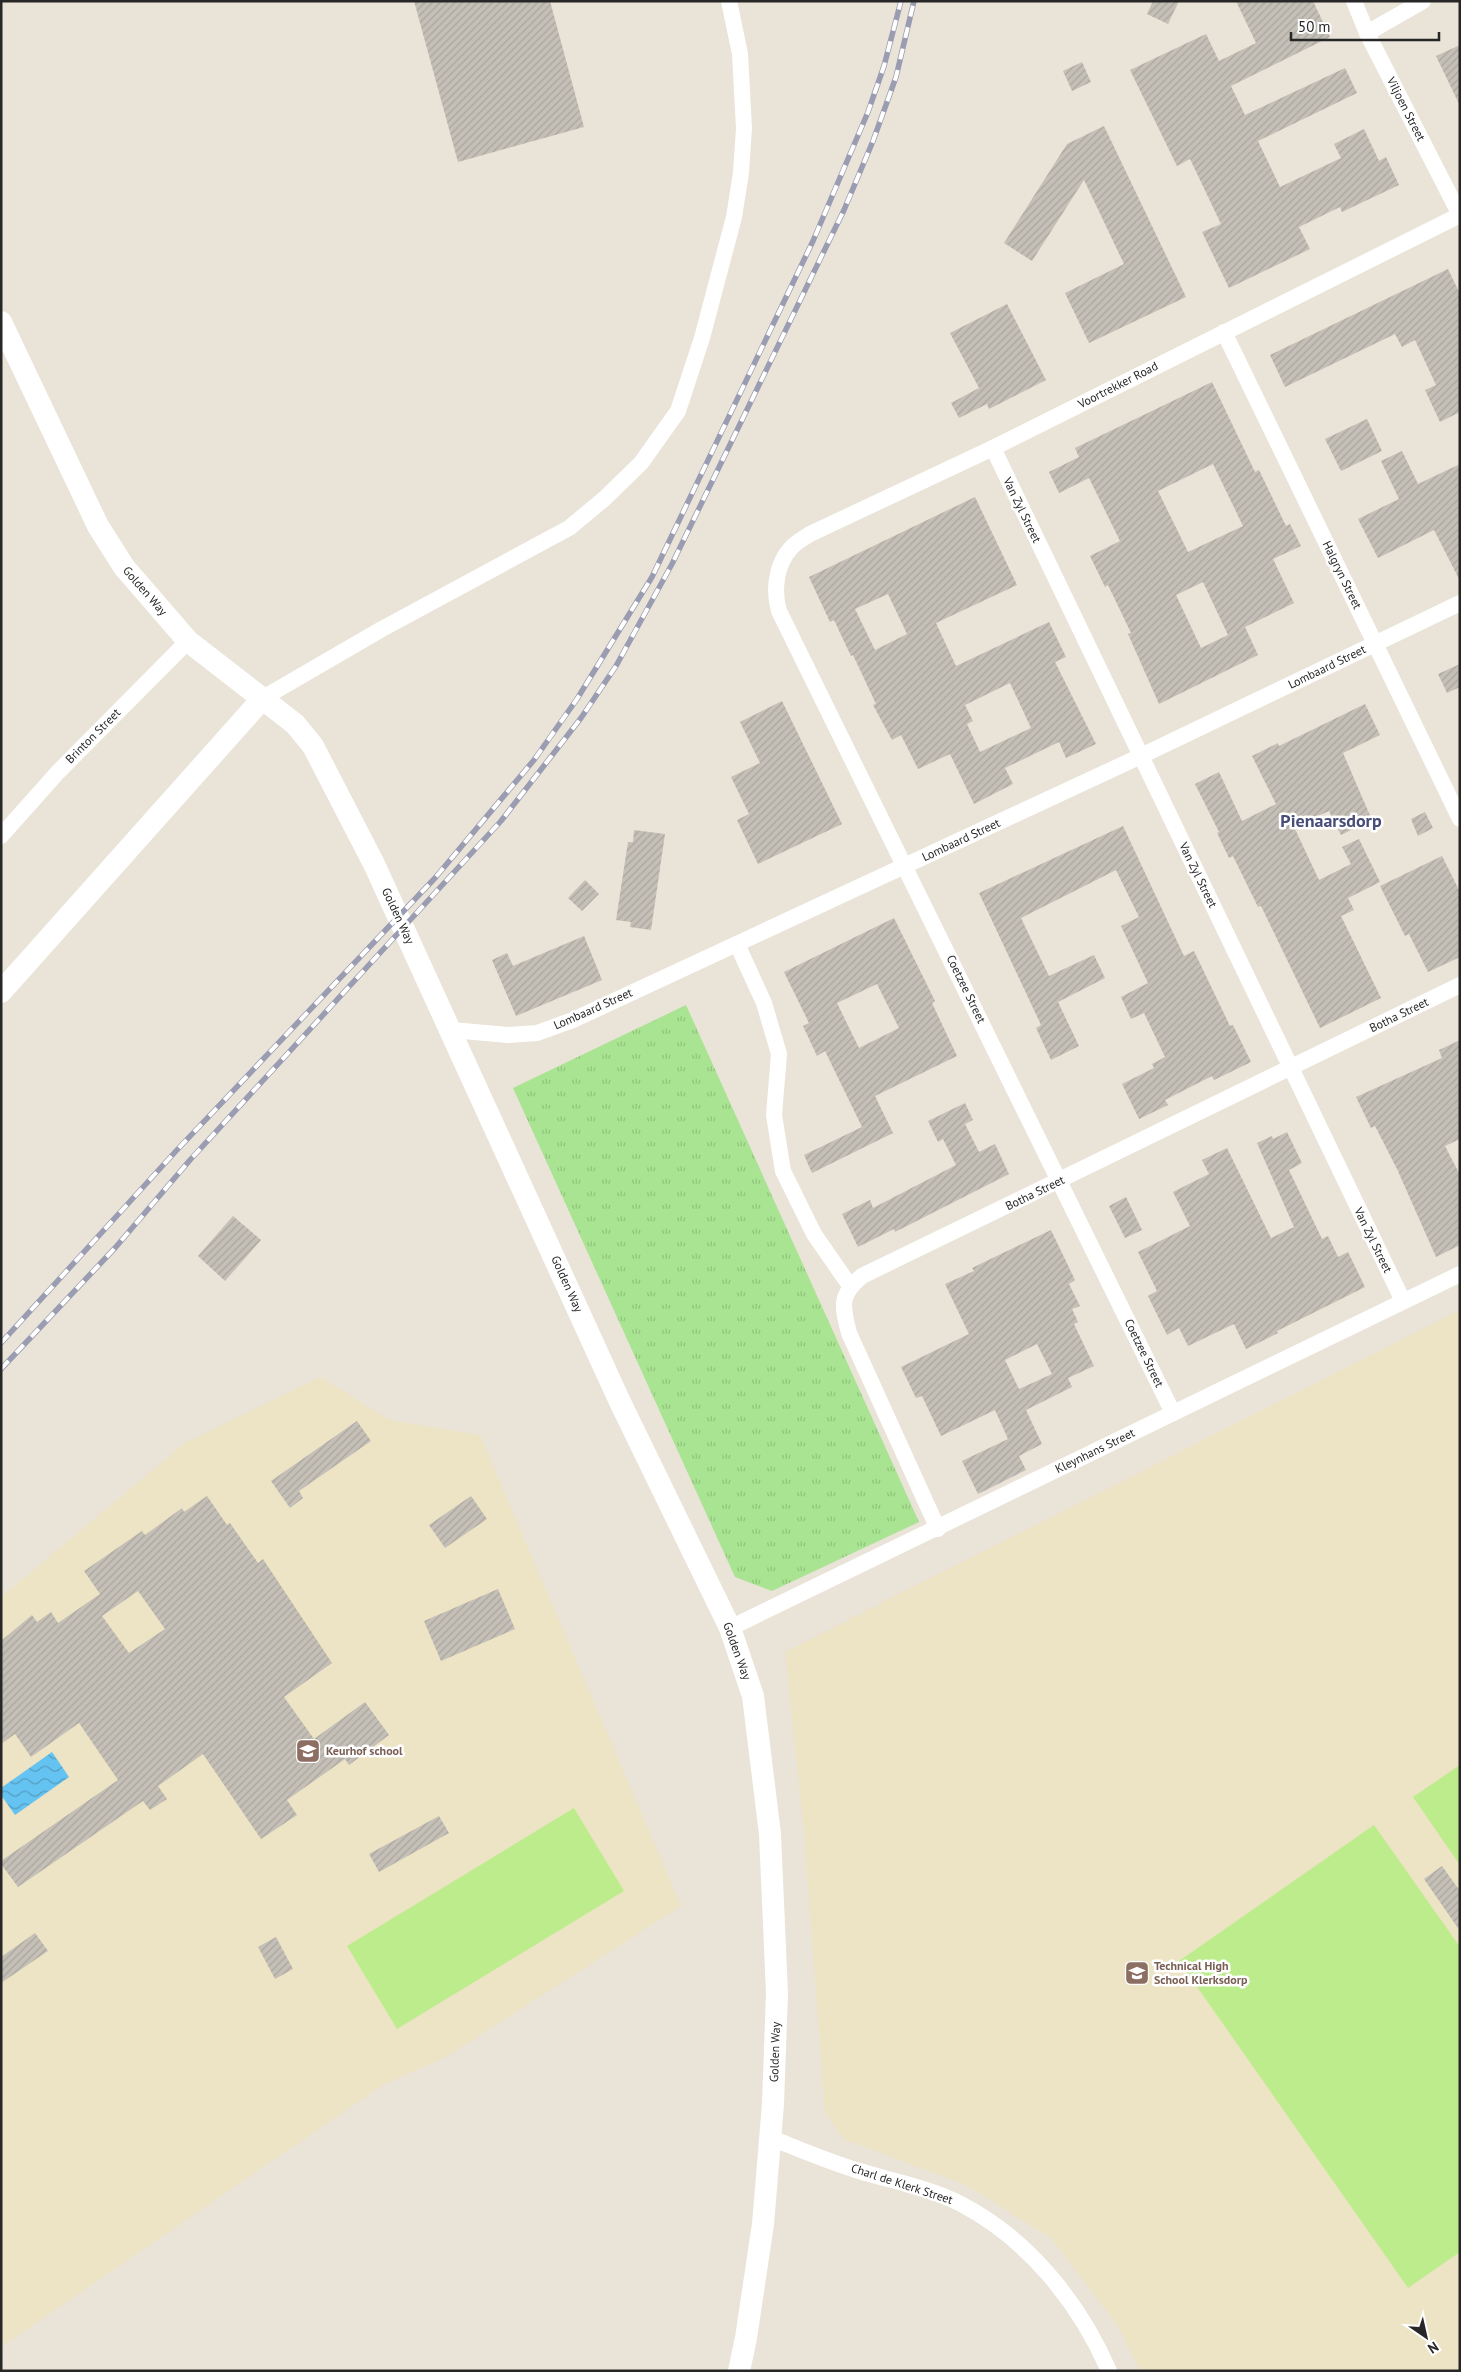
<svg xmlns="http://www.w3.org/2000/svg" width="1461" height="2372" font-family="'PT Sans',sans-serif">
	<style>
		.education { fill: #ede3c5 }
		.grass { fill: url(#grass-tufts) }
		.pitch { fill: #bdec8c }
		.water { fill: url(#water-waves) }
		.building { fill: url(#building-hatch); fill-rule: evenodd }
		.lines { fill: none; stroke-linecap: round; stroke-linejoin: round }
		.street { stroke: #fff; stroke-width: 16 }
		.secondary { stroke: #fff; stroke-width: 22 }
		.rail-casing { stroke: #9a9cb2; stroke-width: 5.5 }
		.rail { stroke: #fff; stroke-width: 4; stroke-dasharray: 11; stroke-linecap: butt }
		.labels { text-anchor: middle; stroke-width: 5; stroke-linejoin: round; paint-order: stroke }
		.street-label { font-size: 12px; fill: #272727; stroke: #fff }
		.education-label { font-size: 12px; font-weight: bold; fill: #785e54; stroke: #fff; text-anchor: start }
		.district-label { font-size: 18px; font-weight: bold; fill: #474c78; stroke: #fff }
	</style>
	<defs>
		<pattern id="grass-tufts" width="24" height="20" patternUnits="userSpaceOnUse" patternTransform="scale(1.25)"><rect width="24" height="20" fill="#a8e491"/><path d="M3 7l-1-3M5 7V3M7 7l1-3M15 17l-1-3M17 17v-4M19 17l1-3" fill="none" stroke="#91c47d"/></pattern>
		<pattern id="water-waves" width="16" height="10" patternUnits="userSpaceOnUse" patternTransform="scale(1.25)"><rect width="16" height="10" fill="#65c3f1"/><path d="M0 5q4-4 8 0t8 0" fill="none" stroke="#539ec3"/></pattern>
		<pattern id="building-hatch" width="6" height="6" patternUnits="userSpaceOnUse" patternTransform="scale(1.25)"><rect width="6" height="6" fill="#c5c0b7"/><path d="M-1 1l2-2M0 6l6-6M5 7l2-2" fill="none" stroke="#a9a59d"/></pattern>
	</defs>
	<rect width="100%" height="100%" fill="#eae3d7"/>
	<!-- education -->
	<g class="education">
		<polygon points="1460,1310 1460,2371 1140,2371 1118,2326 1051,2238 966,2185 844,2139 825,2113 804,1833 785,1652"/>
		<polygon points="320,1377 390,1420 480,1435 681,1906 446,2057 383,2085 1,2347 1,1597 185,1443"/>
	</g>
	<!-- grass -->
	<polygon class="grass" points="686,1005 919,1522 772,1591 735,1577 513,1088"/>
	<!-- pitch -->
	<g class="pitch">
		<polygon points="1460,1765 1460,1865 1413,1797"/>
		<polygon points="574,1808 624,1891 397,2029 347,1946"/>
		<polygon points="1374,1825 1460,1947 1460,2252 1408,2288 1179,1961"/>
	</g>
	<!-- water -->
	<polygon class="water" points="52,1752 69,1777 15,1815 1,1795 1,1788"/>
	<!-- building -->
	<g class="building">
		<polygon points="414,1 550,1 584,127 458,162"/>
		<polygon points="1153,1 1179,1 1168,24 1147,14"/>
		<polygon points="1236,1 1313,1 1330,37 1231,86 1245,115 1345,68 1357,93 1258,141 1280,187 1341,158 1334,144 1364,129 1379,161 1386,157 1399,185 1342,212 1340,207 1299,227 1310,249 1229,288 1202,232 1221,224 1190,159 1177,166 1130,70 1206,34 1219,61 1256,43"/>
		<polygon points="1460,45 1460,106 1436,56"/>
		<polygon points="1082,62 1091,82 1072,91 1063,71"/>
		<polygon points="1104,126 1186,297 1089,343 1065,293 1124,264 1084,180 1032,261 1004,243 1067,144"/>
		<polygon points="1448,269 1460,294 1460,412 1440,422 1425,390 1436,385 1415,340 1402,347 1395,334 1285,387 1270,355"/>
		<polygon points="1007,304 1046,380 989,409 987,404 959,418 951,403 979,388 950,333"/>
		<path d="M1212,382L1255,472L1259,470L1286,526L1290,524L1301,546L1273,559L1294,603L1245,627L1258,655L1159,704L1128,634L1131,633L1108,585L1105,587L1090,556L1120,541L1089,478L1059,493L1049,472L1079,457L1075,448ZM1213,464L1243,526L1188,552L1158,491ZM1203,582L1228,635L1201,648L1176,595Z"/>
		<polygon points="1367,419 1382,451 1341,471 1325,439"/>
		<polygon points="1402,451 1418,484 1460,464 1460,581 1434,530 1378,558 1358,519 1399,499 1381,461"/>
		<path d="M975,497L1017,585L936,623L956,666L1049,622L1066,657L1055,662L1096,744L1066,758L1059,742L1005,768L1013,784L974,804L950,754L918,769L901,735L892,740L873,705L876,704L853,655L851,656L834,620L830,622L809,577ZM888,594L907,634L875,650L855,609ZM1010,683L1031,728L980,752L967,724L973,721L965,705Z"/>
		<polygon points="1460,664 1460,687 1447,693 1438,674"/>
		<polygon points="782,701 842,824 758,864 737,820 749,814 731,777 760,763 740,722"/>
		<polygon points="1365,704 1380,735 1343,753 1372,820 1341,835 1329,811 1294,827 1319,880 1351,864 1342,847 1359,839 1380,882 1348,898 1354,910 1341,916 1381,998 1320,1028 1261,906 1258,907 1233,856 1229,858 1217,833 1219,832 1195,784 1219,772 1242,821 1276,804 1252,756 1278,743 1279,746"/>
		<polygon points="1425,812 1433,828 1418,836 1411,819"/>
		<polygon points="1123,826 1184,956 1194,951 1230,1026 1233,1025 1251,1062 1214,1080 1212,1076 1165,1100 1168,1105 1139,1119 1122,1084 1154,1068 1152,1064 1165,1057 1144,1013 1131,1019 1121,997 1148,983 1121,926 1139,917 1116,870 1021,918 1049,976 1094,955 1105,978 1058,1002 1079,1046 1051,1060 1036,1028 1041,1025 979,893"/>
		<polygon points="634,830 665,834 651,930 630,927 631,922 616,920 628,842 633,842"/>
		<polygon points="1442,856 1460,892 1460,957 1428,972 1409,934 1405,936 1380,886"/>
		<polygon points="585,880 599,894 582,911 568,898"/>
		<path d="M894,918L935,1001L932,1003L957,1056L875,1096L893,1133L812,1173L804,1155L862,1127L825,1051L817,1056L803,1026L809,1023L784,972ZM877,984L899,1028L859,1048L837,1003Z"/>
		<polygon points="584,936 602,980 516,1016 492,960 507,953 513,966"/>
		<polygon points="1460,1040 1460,1139 1445,1146 1460,1175 1460,1245 1436,1257 1397,1169 1375,1126 1371,1128 1356,1097 1442,1058 1439,1050"/>
		<polygon points="965,1103 973,1120 965,1124 979,1152 995,1144 1009,1174 895,1232 894,1229 858,1247 842,1214 870,1200 873,1208 956,1165 943,1139 938,1142 928,1121"/>
		<polygon points="1287,1132 1302,1163 1289,1170 1322,1239 1328,1236 1338,1257 1348,1252 1365,1287 1277,1331 1278,1333 1246,1349 1234,1324 1188,1346 1179,1328 1167,1335 1148,1296 1157,1291 1138,1252 1190,1226 1173,1192 1209,1174 1202,1160 1227,1148 1271,1238 1294,1227 1257,1143 1272,1136 1273,1139"/>
		<polygon points="1126,1197 1142,1230 1125,1238 1109,1206"/>
		<polygon points="233,1216 261,1240 225,1281 198,1256"/>
		<path d="M1051,1230L1075,1280L1069,1284L1080,1306L1072,1309L1078,1322L1074,1324L1094,1366L1068,1378L1072,1387L1026,1410L1042,1444L1019,1456L1026,1470L978,1494L962,1461L1008,1439L995,1410L941,1436L922,1396L916,1398L901,1367L969,1334L945,1284L974,1271L972,1268ZM1037,1344L1052,1374L1019,1389L1005,1360Z"/>
		<polygon points="357,1421 371,1441 299,1491 303,1498 290,1508 271,1481"/>
		<path d="M207,1496L227,1525L230,1523L258,1563L263,1559L332,1663L284,1697L314,1739L365,1702L389,1735L349,1765L345,1759L287,1800L297,1815L261,1839L203,1754L158,1786L167,1799L150,1810L143,1801L18,1887L1,1864V1861L118,1780L79,1723L31,1757L15,1734L1,1744V1641L32,1615L37,1622L51,1612L58,1623L100,1594L84,1571L142,1531L145,1535L182,1508L184,1512ZM138,1591L165,1629L129,1653L102,1616Z"/>
		<polygon points="471,1496 487,1519 445,1548 429,1525"/>
		<polygon points="498,1589 515,1629 441,1661 424,1621"/>
		<polygon points="439,1816 449,1833 379,1872 369,1854"/>
		<polygon points="1442,1866 1460,1891 1460,1931 1424,1879"/>
		<polygon points="35,1933 48,1951 1,1983 1,1957"/>
		<polygon points="276,1937 293,1969 275,1979 258,1947"/>
	</g>
	<g class="lines">
		<!-- street -->
		<g class="street">
			<polyline points="1354,1 1367,33 1460,215"/>
			<polyline points="1367,33 1423,1"/>
			<polyline points="1224,332 1460,819"/>
			<polyline points="993,448 1403,1301"/>
			<polyline points="263,698 382,629 569,528 604,499 641,463 678,411 702,338 734,217 741,173 744,128 740,54 729,1"/>
			<polyline points="1,836 58,772 188,641"/>
			<polyline points="737,944 764,1003 779,1054 774,1115 783,1171 814,1234 850,1286"/>
			<polyline points="452,1030 508,1035 537,1033 573,1020 1141,756 1460,603"/>
			<path d="M1173,1413L779,611C773,591 776,564 791,548C796,542 804,538 810,534L993,448L1460,215"/>
			<path d="M938,1529L849,1333C842,1306 839,1295 862,1276L1460,985"/>
			<polyline points="730,1628 1460,1274"/>
			<path d="M771,2138C799,2149 827,2161 856,2170C891,2181 928,2187 961,2204C1028,2239 1079,2302 1109,2371"/>
		</g>
		<!-- secondary -->
		<g class="secondary">
			<polyline points="1,322 98,526 124,567 188,641 295,724 313,746 374,864 620,1402 730,1628 753,1696 770,1834 777,1993 773,2104 763,2224 746,2338 739,2371"/>
			<polyline points="1,992 263,698"/>
		</g>
		<defs>
			<g id="rail">
				<polyline points="1,1343 176,1151 435,878 534,760 577,699 652,577 813,241 868,112 884,66 901,1"/>
				<polyline points="1,1369 115,1248 190,1160 501,821 581,718 616,666 672,564 844,210 873,141 896,77 914,1"/>
			</g>
		</defs>
		<!-- rail casing -->
		<use href="#rail" class="rail-casing"/>
		<!-- rail -->
		<use href="#rail" class="rail"/>
	</g>
	<!-- icons -->
	<defs>
		<symbol id="school-square" viewBox="-11 -11 22 22"><rect x="-9" y="-9" width="18" height="18" rx="4" fill="#8d6e63" stroke="#fff"/><path d="M0-5L7-2L0 1L-7-2ZM-4 1L0 2.5L4 1V4Q0 6-4 4Z" fill="#fff"/></symbol>
	</defs>
	<g fill-rule="evenodd">
		<use href="#school-square" x="294" y="1737" width="28" height="28"/>
		<use href="#school-square" x="1123" y="1959" width="28" height="28"/>
	</g>
	<g class="labels">
		<!-- street labels -->
		<g class="street-label">
			<text transform="translate(1406 109) rotate(63)" y="4">Viljoen Street</text>
			<text transform="translate(1118 385) rotate(-27)" y="4">Voortrekker Road</text>
			<text transform="translate(1022 510) rotate(64)" y="4">Van Zyl Street</text>
			<text transform="translate(1342 575) rotate(64)" y="4">Halgryn Street</text>
			<text transform="translate(145 591) rotate(49)" y="4">Golden Way</text>
			<text transform="translate(1327 667) rotate(-26)" y="4">Lombaard Street</text>
			<text transform="translate(93 736) rotate(-45)" y="4">Brinton Street</text>
			<text transform="translate(961 840) rotate(-25)" y="4">Lombaard Street</text>
			<text transform="translate(1198 875) rotate(64)" y="4">Van Zyl Street</text>
			<text transform="translate(398 916) rotate(65)" y="4">Golden Way</text>
			<text transform="translate(966 989) rotate(64)" y="4">Coetzee Street</text>
			<text transform="translate(593 1009) rotate(-24)" y="4">Lombaard Street</text>
			<text transform="translate(1399 1015) rotate(-26)" y="4">Botha Street</text>
			<text transform="translate(1035 1193) rotate(-26)" y="4">Botha Street</text>
			<text transform="translate(1373 1240) rotate(64)" y="4">Van Zyl Street</text>
			<text transform="translate(567 1284) rotate(66)" y="4">Golden Way</text>
			<text transform="translate(1144 1353) rotate(64)" y="4">Coetzee Street</text>
			<text transform="translate(1095 1451) rotate(-26)" y="4">Kleynhans Street</text>
			<text transform="translate(737 1651) rotate(70)" y="4">Golden Way</text>
			<text transform="translate(775 2052) rotate(-88)" y="4">Golden Way</text>
			<text transform="translate(902 2184) rotate(18)" y="4">Charl de Klerk Street</text>
		</g>
		<!-- education labels -->
		<g class="education-label">
			<text x="326" y="1755">Keurhof school</text>
			<text x="1154" y="1970">Technical High<tspan x="1154" dy="14">School Klerksdorp</tspan></text>
		</g>
		<!-- district labels -->
		<g class="district-label">
			<text x="1331" y="827">Pienaarsdorp</text>
		</g>
	</g>
	<!-- border -->
	<rect width="1461" height="2372" fill="none" stroke="#272727" stroke-width="5"/>
	<!-- north arrow -->
	<g transform="translate(1426 2337) rotate(146)" stroke="#ffffff" stroke-width="4" paint-order="stroke">
	<path d="M0-4L9 19L0 12L-9 19Z" fill="#272727"/>
	<text y="-8" font-size="14" font-weight="bold" text-anchor="middle" fill="#272727">N</text>
	</g>
	<!-- scale -->
	<path d="M1291 32v8h148v-8" fill="none" stroke="#272727" stroke-width="2.5"/>
	<text x="1298" y="32" font-size="15" fill="#272727" stroke="#ffffff" stroke-width="4" paint-order="stroke">50 m</text>
</svg>
